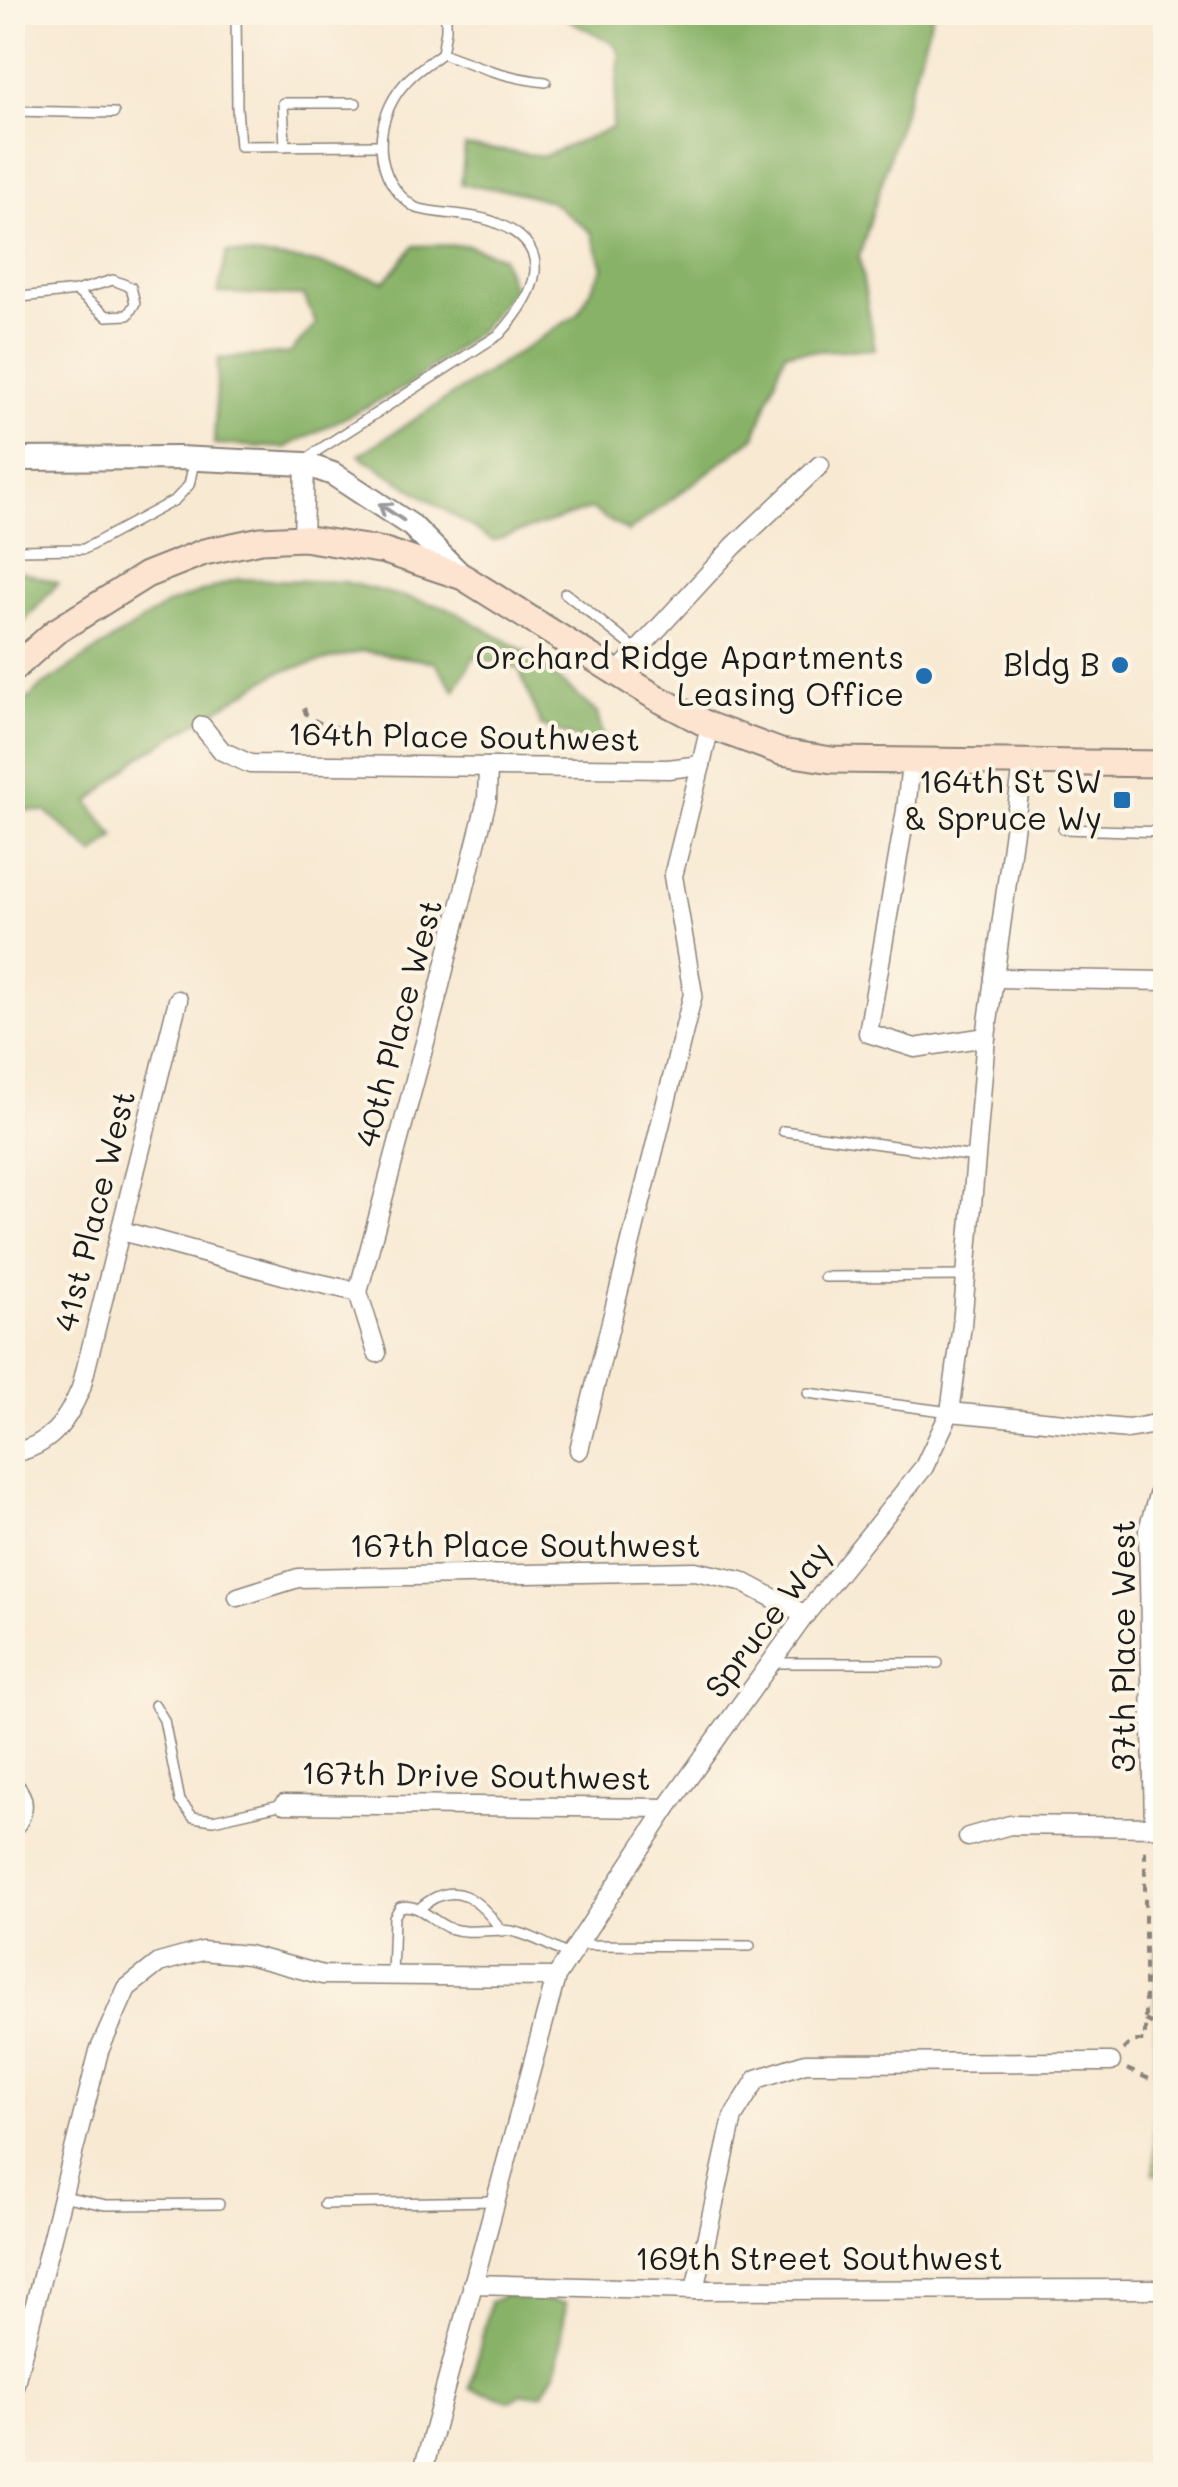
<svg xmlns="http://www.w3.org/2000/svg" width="1178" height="2487" font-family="Mali,sans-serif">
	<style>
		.green { fill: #abcf78; stroke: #64764a; stroke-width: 2.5 }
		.forest { fill: #88b268; stroke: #526742; stroke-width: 2.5 }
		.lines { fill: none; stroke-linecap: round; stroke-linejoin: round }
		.service-casing { stroke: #8a8278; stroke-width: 12 }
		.minor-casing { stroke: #8a8278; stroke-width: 21 }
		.tertiary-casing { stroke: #8a8278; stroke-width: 26 }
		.secondary-casing { stroke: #8a8278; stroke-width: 29 }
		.path { stroke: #8a8278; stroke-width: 4; stroke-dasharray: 8 8; stroke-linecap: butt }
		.service { stroke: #fff; stroke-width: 9 }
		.minor { stroke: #fff; stroke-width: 18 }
		.tertiary { stroke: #fff; stroke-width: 22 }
		.secondary { stroke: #fde4d1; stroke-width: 25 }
		.oneway { stroke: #999 }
		.poi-dot { fill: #1f6fb2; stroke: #fcf5e5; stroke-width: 4 }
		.labels { text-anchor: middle; stroke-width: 8; stroke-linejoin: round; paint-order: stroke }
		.poi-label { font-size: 32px; fill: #1c1c1c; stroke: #fcf5e5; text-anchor: end }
		.street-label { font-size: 32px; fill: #1c1c1c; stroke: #fcf5e5 }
	</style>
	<rect width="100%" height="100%" fill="#fcf5e5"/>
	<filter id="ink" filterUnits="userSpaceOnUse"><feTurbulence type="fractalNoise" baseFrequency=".01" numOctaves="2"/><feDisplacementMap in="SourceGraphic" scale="20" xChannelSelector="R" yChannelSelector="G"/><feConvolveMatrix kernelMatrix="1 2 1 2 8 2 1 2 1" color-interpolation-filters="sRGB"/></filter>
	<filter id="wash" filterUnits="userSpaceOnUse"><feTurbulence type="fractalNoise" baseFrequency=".0048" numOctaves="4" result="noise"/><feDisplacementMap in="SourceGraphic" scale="40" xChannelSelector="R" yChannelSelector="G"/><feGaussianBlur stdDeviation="2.25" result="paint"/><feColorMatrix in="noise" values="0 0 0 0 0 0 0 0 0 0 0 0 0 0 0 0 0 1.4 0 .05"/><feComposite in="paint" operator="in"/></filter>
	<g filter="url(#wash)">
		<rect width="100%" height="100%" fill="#f8e9d3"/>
		<!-- green -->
		<polygon class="green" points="1157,1950 1166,1950 1165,2174 1154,2174"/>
		<!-- forest -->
		<g class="forest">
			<polygon points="556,13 933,13 859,257 875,349 785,352 755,437 628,532 590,509 493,541 359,455 578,314 603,267 591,232 550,201 512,191 461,184 465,146 544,156 612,128 620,55 614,44"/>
			<polygon points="467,245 502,257 513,289 481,329 406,387 284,448 214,444 218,359 290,353 316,324 304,296 218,293 227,252 312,262 385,281 414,246"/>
			<polygon points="13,569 58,583 13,634 12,569"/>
			<polygon points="238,579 345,582 448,608 531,655 597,713 605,747 541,726 519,669 474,657 455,691 435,662 363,651 279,672 140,757 89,802 115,837 94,854 47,812 13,809 12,715 40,687 168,604"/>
			<polygon points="503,2295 566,2303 558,2366 543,2394 520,2394 510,2401 470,2388 490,2303"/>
		</g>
	</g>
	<g filter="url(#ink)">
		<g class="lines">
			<defs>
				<g id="service">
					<polyline points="236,12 237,108 240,146 381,145"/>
					<path d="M442,53C476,66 510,79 546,82"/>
					<polyline points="12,111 114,113"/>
					<polyline points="285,146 283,103 356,103"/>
					<polyline points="12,298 76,291 113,280 131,287 135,303 128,315 107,316 76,291"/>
					<path d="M307,461L317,451L500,334C536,294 559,247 494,222C471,213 440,215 416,208C371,180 372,120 405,83C415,71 430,62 442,53L446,30V12"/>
					<polyline points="16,550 84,549 175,500 189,485 194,462"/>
					<polyline points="565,593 638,651"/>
					<polyline points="1063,829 1166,832"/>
					<polyline points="783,1131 976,1157"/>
					<polyline points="824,1277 966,1276"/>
					<polyline points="808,1393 950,1412"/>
					<polyline points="774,1663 938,1663"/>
					<polyline points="155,1705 164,1720 180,1801 193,1817 213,1820 284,1804"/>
					<path d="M419,1909C454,1877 479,1899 502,1931"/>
					<polyline points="577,1945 750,1946"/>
					<path d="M392,1976L394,1917L400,1907C419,1902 431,1921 449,1928C470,1935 490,1928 511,1931C531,1935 552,1947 570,1956"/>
					<polyline points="62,2196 106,2205 219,2204"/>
					<polyline points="324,2204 495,2201"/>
				</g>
				<g id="minor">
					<polyline points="303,538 305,464"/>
					<polyline points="617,673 734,546 820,465"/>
					<polyline points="202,726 222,751 250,764 668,769 701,765 710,726"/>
					<polyline points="911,762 906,810 868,1033 915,1048 986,1037"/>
					<polyline points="994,978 1166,981"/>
					<polyline points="122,1231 287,1276 358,1292"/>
					<polyline points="358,1292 435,1005 487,800 488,767"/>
					<polyline points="358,1292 377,1353"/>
					<polyline points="950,1412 1128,1429 1166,1422"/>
					<polyline points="579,1450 693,994 673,876 701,765"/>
					<path d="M12,1453C50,1446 67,1422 81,1388L178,1000"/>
					<polyline points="238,1597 298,1578 695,1571 741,1581 805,1615"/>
					<path d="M12,1784C27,1798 26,1814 12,1829"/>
					<polyline points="284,1804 667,1808"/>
					<polyline points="1154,1827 1148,1530 1166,1467"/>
					<polyline points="968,1837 1010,1825 1154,1827 1165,1829"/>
					<polyline points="472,2284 695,2290 1166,2289"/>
					<polyline points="695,2290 733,2117 757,2079 805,2063 1111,2062"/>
					<polyline points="12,2395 99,2051 127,1988 159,1963 202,1951 248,1955 323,1975 556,1977"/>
					<polyline points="422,2474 556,1977 667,1808 805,1615 924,1467 950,1412 962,1325 986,1037 1023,764"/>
				</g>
				<polyline id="tertiary" points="12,459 178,458 305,464 333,474 412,526 463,577"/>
				<polyline id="secondary" points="12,670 55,632 146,575 204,552 261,540 303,538 385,551 463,577 657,698 710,726 781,752 832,760 1166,764"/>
			</defs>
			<!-- service casing -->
			<use href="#service" class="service-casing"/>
			<!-- minor casing -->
			<use href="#minor" class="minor-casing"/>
			<!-- tertiary casing -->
			<use href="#tertiary" class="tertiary-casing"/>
			<!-- secondary casing -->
			<use href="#secondary" class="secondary-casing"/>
			<!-- path -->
			<g class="path">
				<path d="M304,708L306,714C316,722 326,727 339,727"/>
				<polyline points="1145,2020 1151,2023 1166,2046"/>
				<polyline points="1123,2050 1132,2041 1145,2041 1145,1846"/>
				<polyline points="1127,2069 1149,2079 1166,2069"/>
			</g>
			<!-- service -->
			<use href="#service" class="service"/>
			<!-- minor -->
			<use href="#minor" class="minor"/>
			<!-- tertiary -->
			<use href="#tertiary" class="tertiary"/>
			<!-- secondary -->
			<use href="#secondary" class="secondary"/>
		</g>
		<!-- one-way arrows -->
		<defs><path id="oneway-shaft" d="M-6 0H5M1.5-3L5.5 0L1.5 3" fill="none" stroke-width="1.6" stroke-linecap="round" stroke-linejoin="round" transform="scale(2.5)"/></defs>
		<use class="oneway" href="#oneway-shaft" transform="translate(391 512) rotate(-146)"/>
	</g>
	<!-- markers -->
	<g class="poi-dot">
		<circle cx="1120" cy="665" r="10"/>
		<circle cx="924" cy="676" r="10"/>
		<rect x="1112" y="790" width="20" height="20" rx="5"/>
	</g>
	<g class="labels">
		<!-- poi labels -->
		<g class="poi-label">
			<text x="904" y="669">Orchard Ridge Apartments<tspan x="904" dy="37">Leasing Office</tspan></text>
			<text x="1100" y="676">Bldg B</text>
			<text x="1102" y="793">164th St SW<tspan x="1102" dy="37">&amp; Spruce Wy</tspan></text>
		</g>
		<!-- street labels -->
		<g class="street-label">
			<text transform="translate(464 737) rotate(1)" y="11">164th Place Southwest</text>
			<text transform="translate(399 1023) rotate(-75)" y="11">40th Place West</text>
			<text transform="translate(95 1211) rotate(-76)" y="11">41st Place West</text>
			<text x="525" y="1557">167th Place Southwest</text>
			<text transform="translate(768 1620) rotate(-53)" y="11">Spruce Way</text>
			<text transform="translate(1124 1646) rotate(-90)" y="11">37th Place West</text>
			<text transform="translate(476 1776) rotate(1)" y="11">167th Drive Southwest</text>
			<text x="819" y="2270">169th Street Southwest</text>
		</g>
	</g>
	<!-- margin -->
	<rect width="1178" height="2487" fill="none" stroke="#fcf5e5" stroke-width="50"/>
</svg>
